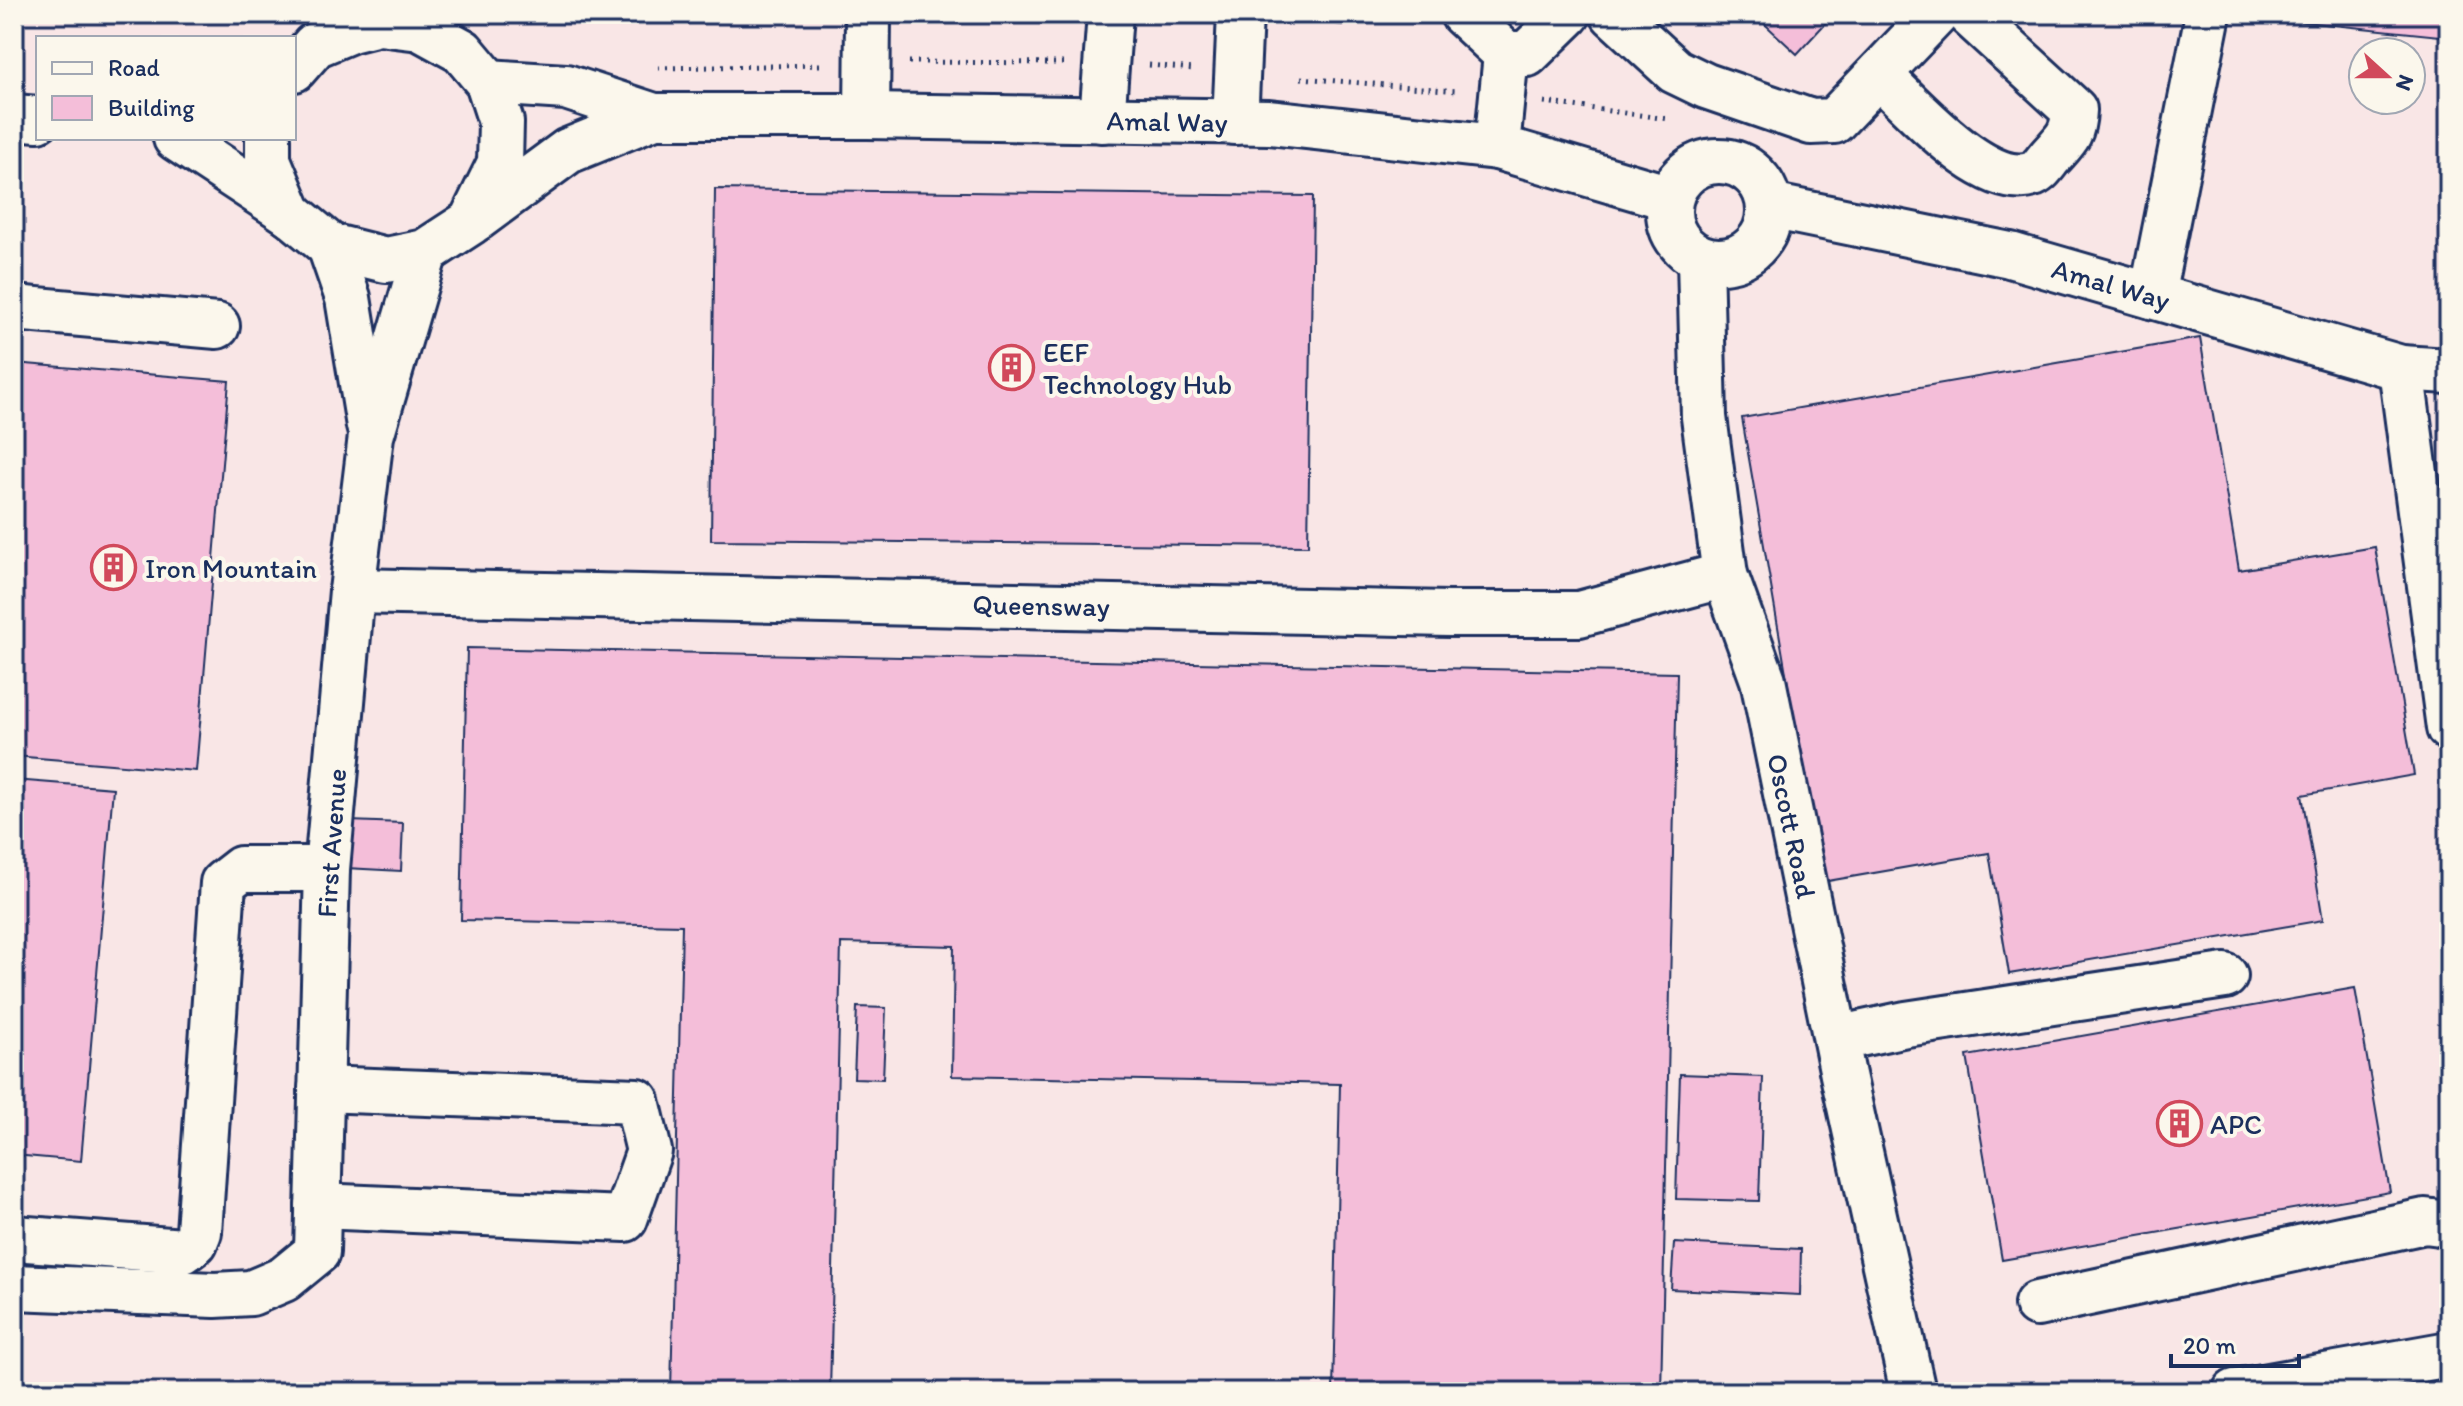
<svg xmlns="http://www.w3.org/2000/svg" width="2463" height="1406" font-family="Itim,sans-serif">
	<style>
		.built { fill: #f9e6e6; fill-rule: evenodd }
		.building { fill: #f4bed9; stroke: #1b2f5e; stroke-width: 2 }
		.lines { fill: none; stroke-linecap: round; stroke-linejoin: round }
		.minor-casing { stroke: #1b2f5e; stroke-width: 50 }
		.path { stroke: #1b2f5e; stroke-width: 5; stroke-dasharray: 2 6; stroke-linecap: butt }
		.minor { stroke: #fbf7ec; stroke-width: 44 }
		.labels { text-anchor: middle; stroke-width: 8; stroke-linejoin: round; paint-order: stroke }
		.street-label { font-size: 28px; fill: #1b2f5e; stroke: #fbf7ec }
		.poi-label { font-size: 28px; fill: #1b2f5e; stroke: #fbf7ec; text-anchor: start }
	</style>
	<rect width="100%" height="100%" fill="#fbf7ec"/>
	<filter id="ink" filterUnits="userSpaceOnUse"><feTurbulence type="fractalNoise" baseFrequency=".0125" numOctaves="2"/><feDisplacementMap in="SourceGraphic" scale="16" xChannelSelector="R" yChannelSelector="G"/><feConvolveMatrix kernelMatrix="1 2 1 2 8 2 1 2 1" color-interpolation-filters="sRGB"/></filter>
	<g filter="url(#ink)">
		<!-- built -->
		<path class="built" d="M14,14H2449V1392H14ZM38,38H294V138H38ZM2363,52H2411V100H2363Z"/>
		<!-- building -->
		<g class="building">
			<polygon points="1287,14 1345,14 1344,25 1287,19"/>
			<polygon points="1754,14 1834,14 1797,54"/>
			<polygon points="2286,14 2449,14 2449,37 2285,20"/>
			<polygon points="715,189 1313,196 1308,546 711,540"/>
			<polygon points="2200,338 2239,570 2375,547 2414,775 2302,795 2323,920 2009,974 1989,853 1822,882 1742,418"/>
			<polygon points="14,363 229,381 196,771 14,756"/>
			<polygon points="467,648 1677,673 1661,1392 1333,1392 1340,1084 952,1076 954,946 841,943 830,1392 671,1392 682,925 461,920"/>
			<polygon points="14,780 113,788 81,1161 14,1155"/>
			<polygon points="349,821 403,823 401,871 346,868"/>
			<polygon points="2355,988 2390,1192 2002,1260 1967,1056"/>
			<polygon points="857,1007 886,1008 883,1079 854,1078"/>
			<polygon points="1680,1074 1763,1077 1759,1201 1676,1199"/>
			<polygon points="1674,1243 1801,1249 1800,1295 1671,1289"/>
		</g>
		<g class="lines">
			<defs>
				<g id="minor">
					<polyline points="1463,14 1506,54 1497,147"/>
					<polyline points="1613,14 1675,71 1706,86 1811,122 1834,121 1936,14"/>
					<polyline points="1506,54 1527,54 1568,14"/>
					<path d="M1879,75C1912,105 1986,192 2033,174C2040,171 2045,163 2050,157C2066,139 2073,135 2074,110L1969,14"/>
					<polyline points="488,82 566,87 654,116 867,116 1269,122 1497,147 1670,198"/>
					<polyline points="867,116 868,18 870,14"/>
					<polyline points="14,117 38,119"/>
					<polyline points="1102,120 1110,14"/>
					<polyline points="1235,122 1240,14"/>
					<polyline points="176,138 290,213"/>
					<polyline points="268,138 268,160 290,213 330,246 386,260 425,252 471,222 500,163 501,122 488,82 462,51 420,28 379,23 351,30 315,45 294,69"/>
					<circle cx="1719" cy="211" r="50"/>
					<polyline points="1770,206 2010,255 2401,368 2449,371"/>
					<polyline points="477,218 568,151 654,116"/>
					<polyline points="330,246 348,298 369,426"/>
					<polyline points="1700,259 1704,417 1725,575 1763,680 1843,1075 1913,1392"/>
					<polyline points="2152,296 2208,14"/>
					<polyline points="14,308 217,326"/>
					<polyline points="2401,368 2449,728"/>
					<polyline points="352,591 1449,614 1579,614 1725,575"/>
					<polyline points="1836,1039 1906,1024 2225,976"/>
					<polyline points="318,1206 625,1219 649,1151 637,1101 321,1089"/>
					<polyline points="14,1238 183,1251 195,1242 199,1232 223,883 241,869 327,869"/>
					<polyline points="14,1287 215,1295 251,1293 284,1279 317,1252 327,869 352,591 371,436 425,252"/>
					<polyline points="2037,1304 2425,1221 2448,1224 2449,1227"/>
					<polyline points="2235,1392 2449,1354"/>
				</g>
			</defs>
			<!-- minor casing -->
			<use href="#minor" class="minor-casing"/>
			<!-- path -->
			<g class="path">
				<polyline points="909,62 1063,63"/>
				<polyline points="1149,65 1195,69"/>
				<polyline points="658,68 824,65"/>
				<polyline points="1301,78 1458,91"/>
				<polyline points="1544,102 1668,119"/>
			</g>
			<!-- minor -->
			<use href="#minor" class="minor"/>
		</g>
	</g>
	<!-- icons -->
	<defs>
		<symbol id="building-ring" viewBox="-11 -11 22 22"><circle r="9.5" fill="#fbf7ec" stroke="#d1495b" stroke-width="1.5"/><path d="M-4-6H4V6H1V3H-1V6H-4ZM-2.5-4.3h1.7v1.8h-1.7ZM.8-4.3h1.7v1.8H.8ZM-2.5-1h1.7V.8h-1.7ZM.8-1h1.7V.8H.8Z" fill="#d1495b"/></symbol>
	</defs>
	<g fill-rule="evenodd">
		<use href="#building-ring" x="986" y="342" width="51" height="51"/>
		<use href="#building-ring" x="88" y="542" width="51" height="51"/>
		<use href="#building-ring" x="2154" y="1098" width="51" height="51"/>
	</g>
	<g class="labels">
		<!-- street labels -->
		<g class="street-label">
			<text transform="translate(1167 121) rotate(1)" y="10">Amal Way</text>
			<text transform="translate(2111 284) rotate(16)" y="10">Amal Way</text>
			<text transform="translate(1041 605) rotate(1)" y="10">Queensway</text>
			<text transform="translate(1792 826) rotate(78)" y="10">Oscott Road</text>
			<text transform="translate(331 843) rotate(-86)" y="10">First Avenue</text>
		</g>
		<!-- poi labels -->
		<g class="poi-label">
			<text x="1043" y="362">EEF<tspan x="1043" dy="32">Technology Hub</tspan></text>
			<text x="145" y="578">Iron Mountain</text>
			<text x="2210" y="1134">APC</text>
		</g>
	</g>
	<!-- margin -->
	<rect width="2463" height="1406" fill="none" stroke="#fbf7ec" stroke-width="48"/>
	<rect x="24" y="24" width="2415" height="1358" fill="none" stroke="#1b2f5e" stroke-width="3" filter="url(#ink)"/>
	<!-- legend -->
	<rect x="36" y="36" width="260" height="104" fill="#fbf7ec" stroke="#a1a7b3" stroke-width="2"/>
	<rect x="52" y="62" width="40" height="12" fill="#fbf7ec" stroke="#a1a7b3" stroke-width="2"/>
	<text x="108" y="76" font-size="24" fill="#1b2f5e">Road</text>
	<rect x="52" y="96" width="40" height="24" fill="#f4bed9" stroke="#a1a7b3" stroke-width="2"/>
	<text x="108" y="116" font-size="24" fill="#1b2f5e">Building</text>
	<!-- north arrow -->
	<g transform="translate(2387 76) rotate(111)"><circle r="38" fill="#fbf7ec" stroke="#a1a7b3" stroke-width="2"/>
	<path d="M0-6L14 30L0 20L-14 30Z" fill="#d1495b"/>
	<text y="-12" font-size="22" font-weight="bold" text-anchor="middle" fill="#1b2f5e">N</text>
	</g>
	<!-- scale -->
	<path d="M2171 1354v12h128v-12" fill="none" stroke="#1b2f5e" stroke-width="4"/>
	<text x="2183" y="1354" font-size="24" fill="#1b2f5e" stroke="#fbf7ec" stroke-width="6" paint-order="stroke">20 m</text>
</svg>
